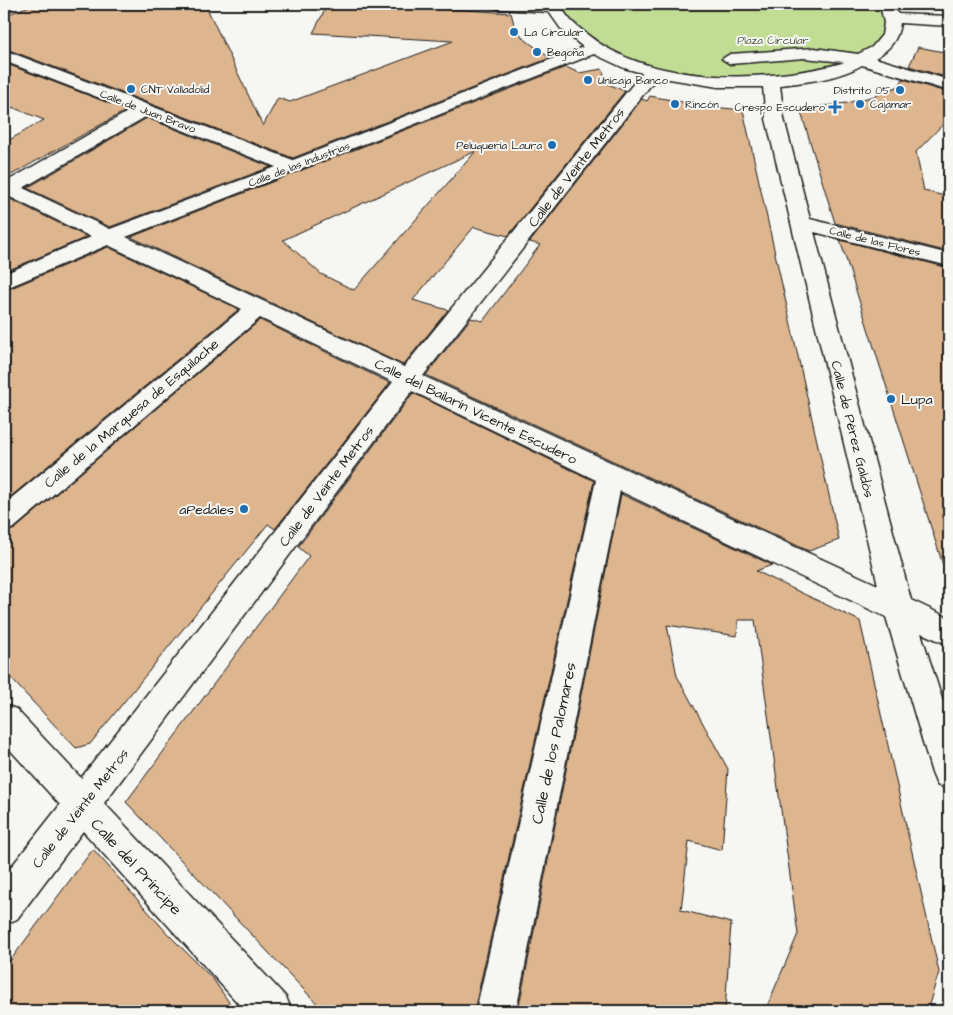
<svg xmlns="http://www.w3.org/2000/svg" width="953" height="1015" font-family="'Architects Daughter',sans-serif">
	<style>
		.green { fill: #c1dd94; stroke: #6e7c58 }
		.building { fill: #ddb58e; stroke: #1c1c1c; fill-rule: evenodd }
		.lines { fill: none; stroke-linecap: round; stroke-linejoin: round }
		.minor-casing { stroke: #1c1c1c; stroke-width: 3 }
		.minor { fill: #f6f6f2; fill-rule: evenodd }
		.poi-dot { fill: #1f6fb2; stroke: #f6f6f2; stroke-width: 2 }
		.labels { text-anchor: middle; stroke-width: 4; stroke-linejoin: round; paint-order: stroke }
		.far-poi-label { font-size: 11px; fill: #1c1c1c; stroke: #f6f6f2; text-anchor: start }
		.far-park-label { font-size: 11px; fill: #4e5640; stroke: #f6f6f2 }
		.far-street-label { font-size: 11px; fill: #1c1c1c; stroke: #f6f6f2 }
		.street-label { font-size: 14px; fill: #1c1c1c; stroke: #f6f6f2 }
		.poi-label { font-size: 14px; fill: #1c1c1c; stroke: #f6f6f2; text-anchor: start }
		.near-street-label { font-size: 16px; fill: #1c1c1c; stroke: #f6f6f2 }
	</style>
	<rect width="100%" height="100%" fill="#f6f6f2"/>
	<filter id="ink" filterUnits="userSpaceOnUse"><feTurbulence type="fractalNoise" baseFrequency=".02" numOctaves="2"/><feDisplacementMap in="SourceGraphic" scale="10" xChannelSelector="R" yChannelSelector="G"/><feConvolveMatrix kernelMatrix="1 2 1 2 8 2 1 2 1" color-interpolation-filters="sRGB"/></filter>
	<g filter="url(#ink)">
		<!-- green -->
		<path class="green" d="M562,4H879C930,96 597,106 562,4Z"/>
		<!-- building -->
		<g class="building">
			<polygon points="34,4 205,4 263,126 278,98 290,102 453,41 313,33 328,4 380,4 511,13 514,24 523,38 550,58 293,158 4,48 4,16"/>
			<polygon points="918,47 949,53 949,78 909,66"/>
			<polygon points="4,63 127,110 4,179 4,143 44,120 4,104"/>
			<path d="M566,67L579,73L602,69L608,84L625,91L508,236L474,227L413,300L448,310L403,365L131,237ZM476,151L354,290L321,274L283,240Z"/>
			<polygon points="903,79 949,93 949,118 916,152 924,191 949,197 949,252 835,223 800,109 847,103 875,96 899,86"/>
			<polygon points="650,96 703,106 743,110 839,540 809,551 426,375 471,318 483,321 540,245 530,242 642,99 647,101"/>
			<polygon points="147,118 271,167 110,227 27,188"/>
			<polygon points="4,196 87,237 4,272"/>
			<polygon points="840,240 949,268 949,564 943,565"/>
			<polygon points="108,247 239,309 4,502 4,291"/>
			<polygon points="260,320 390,383 275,529 268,524 90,744 76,748 4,671 4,533 15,529"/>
			<polygon points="413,393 594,481 474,1011 324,1011 126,802 309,556 298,547"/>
			<polygon points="621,494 772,565 756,571 860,621 939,972 927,1011 765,1011 798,934 755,620 738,620 737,636 667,625 677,676 728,769 722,850 689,841 681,910 731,923 725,1011 518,1011"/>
			<polygon points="93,849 167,933 213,979 235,1011 4,1011 4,969"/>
		</g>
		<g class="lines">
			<defs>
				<g id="minor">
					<polygon points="4,4 15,4 12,7 4,10"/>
					<path d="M491,4H561C565,18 577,26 588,35C651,86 767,83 842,63L844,62L804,58L730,64L722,59L730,54L814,48L858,54L872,47L882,35L884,23L880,4H894L898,14L949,16V26L900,23C898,40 889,50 875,58L949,80V91L862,65C838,79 807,82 780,85L784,119L810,219L949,254V266L814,232L911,600L949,618V645L921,633L949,721V789L937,785L932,773L886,617L620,491L516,1011H476L596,480L412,391L104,803L286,997L292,1011H245L83,831L17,919L4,925V876L60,805L4,743V705L16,709L81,778L393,382L260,318L14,528L4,531V504L242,309L108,245L4,289V274L91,237L4,194V181L6,182L131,110L4,61V50L293,160L583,47L561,29L549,12L498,9L493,7ZM594,54L624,68L642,73L404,367L126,237ZM657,77L718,87H763L766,119L878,585L423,376ZM147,116L276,167L110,229L23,188Z"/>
				</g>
			</defs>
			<!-- minor casing -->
			<use href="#minor" class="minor-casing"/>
			<!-- minor -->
			<use href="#minor" class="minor"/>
		</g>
	</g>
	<!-- markers -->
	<g class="poi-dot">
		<circle cx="514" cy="32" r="5"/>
		<circle cx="537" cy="52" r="5"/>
		<circle cx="588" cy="80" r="5"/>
		<circle cx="131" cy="89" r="5"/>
		<circle cx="900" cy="90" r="5"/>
		<circle cx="675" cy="104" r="5"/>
		<circle cx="860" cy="104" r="5"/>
		<path d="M832.5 99.5h5v5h5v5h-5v5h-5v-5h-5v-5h5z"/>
		<circle cx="552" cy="145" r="5"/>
		<circle cx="891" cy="399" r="5"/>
		<circle cx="244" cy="509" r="5"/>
	</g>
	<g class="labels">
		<!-- far-poi labels -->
		<g class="far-poi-label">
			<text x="524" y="36">La Circular</text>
			<text x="547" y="56">Begoña</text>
			<text x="598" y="84">Unicaja Banco</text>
			<text x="141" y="93">CNT Valladolid</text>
			<text x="890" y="94" text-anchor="end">Distrito 05</text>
			<text x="685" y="108">Rincón</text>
			<text x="870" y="108">Cajamar</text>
			<text x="825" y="111" text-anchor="end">Crespo Escudero</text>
			<text x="542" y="149" text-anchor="end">Peluquería Laura</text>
		</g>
		<!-- far-park labels -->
		<g class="far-park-label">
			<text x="773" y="44">Plaza Circular</text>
		</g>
		<!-- far-street labels -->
		<g class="far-street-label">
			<text transform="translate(148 111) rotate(21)" y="4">Calle de Juan Bravo</text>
			<text transform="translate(299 164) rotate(-21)" y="4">Calle de las Industrias</text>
			<text transform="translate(875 241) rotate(14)" y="4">Calle de las Flores</text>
		</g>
		<!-- street labels -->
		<g class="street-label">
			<text transform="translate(576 167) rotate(-52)" y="5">Calle de Veinte Metros</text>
			<text transform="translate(476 411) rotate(26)" y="5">Calle del Bailarín Vicente Escudero</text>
			<text transform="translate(131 413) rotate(-40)" y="5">Calle de la Marquesa de Esquilache</text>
			<text transform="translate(853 429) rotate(76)" y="5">Calle de Pérez Galdós</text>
			<text transform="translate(326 486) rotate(-53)" y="5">Calle de Veinte Metros</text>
			<text transform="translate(80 808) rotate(-52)" y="5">Calle de Veinte Metros</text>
		</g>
		<!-- poi labels -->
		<g class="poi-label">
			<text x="901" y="404">Lupa</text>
			<text x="234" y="514" text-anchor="end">aPedales</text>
		</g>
		<!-- near-street labels -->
		<g class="near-street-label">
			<text transform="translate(553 743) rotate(-78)" y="6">Calle de los Palomares</text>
			<text transform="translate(137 866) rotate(47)" y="6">Calle del Príncipe</text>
		</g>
	</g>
	<!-- margin -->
	<rect width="953" height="1015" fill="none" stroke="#f6f6f2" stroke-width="20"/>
	<rect x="10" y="10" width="933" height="995" fill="none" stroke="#1c1c1c" stroke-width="2" filter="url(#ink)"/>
</svg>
